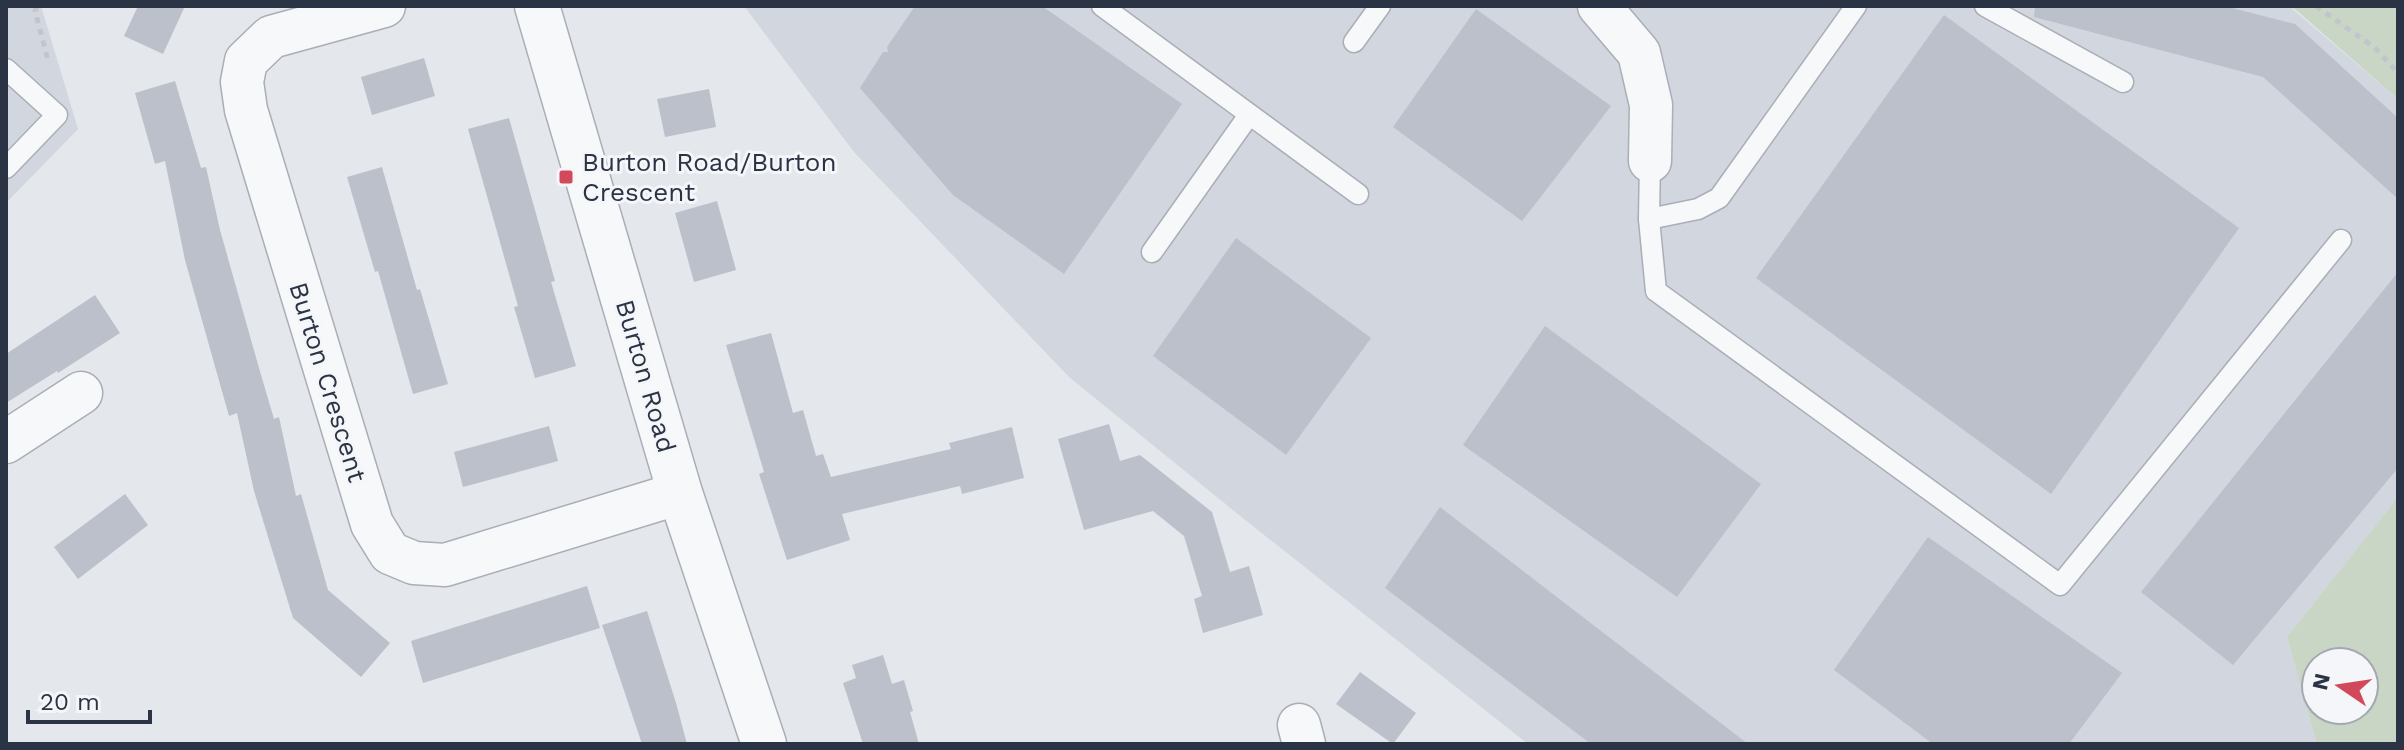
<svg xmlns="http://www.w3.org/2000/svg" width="2404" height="750" font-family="'Work Sans',sans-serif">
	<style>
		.built { fill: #d2d6de }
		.green { fill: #c9d6c5; fill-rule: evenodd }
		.building { fill: #bbc0ca }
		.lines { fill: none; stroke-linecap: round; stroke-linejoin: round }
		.service-casing { stroke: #a9aeb7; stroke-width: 23 }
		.minor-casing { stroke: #a9aeb7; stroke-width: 45 }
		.tertiary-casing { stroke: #a9aeb7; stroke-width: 47 }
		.path { stroke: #c2c5cb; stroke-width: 5; stroke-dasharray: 6 6; stroke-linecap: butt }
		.service { stroke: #f7f8fa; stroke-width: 20 }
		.minor { stroke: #f7f8fa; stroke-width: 42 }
		.tertiary { stroke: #f7f8fa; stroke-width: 44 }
		.poi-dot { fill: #d1495b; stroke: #f4f6f9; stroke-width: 3 }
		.labels { text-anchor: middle; stroke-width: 6; stroke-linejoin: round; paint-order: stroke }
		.poi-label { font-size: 26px; fill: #2b3445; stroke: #f4f6f9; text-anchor: start }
		.street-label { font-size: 26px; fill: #2b3445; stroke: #f4f6f9 }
	</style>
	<rect width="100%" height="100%" fill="#e4e7ec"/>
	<!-- built -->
	<g class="built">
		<polygon points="6,6 41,6 78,129 6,203"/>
		<polygon points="744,6 2289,6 2398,99 2398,497 2287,637 2317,744 1528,744 1244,519 1069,377 854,152"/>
	</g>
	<!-- green -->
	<g class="green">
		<polygon points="2289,6 2398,6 2398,99 2296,10"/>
		<path d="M2398,497V744H2317L2287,637ZM2316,662H2364V710H2316Z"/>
	</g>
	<!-- building -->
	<g class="building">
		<polygon points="138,6 185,6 163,54 124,36"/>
		<polygon points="915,6 1042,6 1182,104 1064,274 953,195 860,88 883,52 888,52 887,47"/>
		<polygon points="2035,6 2224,6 2295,24 2398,118 2398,199 2263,77 2034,17"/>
		<polygon points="1476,9 1611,106 1522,221 1393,127"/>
		<polygon points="1944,15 2239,228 2051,494 1756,278"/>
		<polygon points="424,58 435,96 372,115 361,77"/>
		<polygon points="175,81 201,168 206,167 220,230 259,368 274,419 279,417 296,496 301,494 328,590 390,643 361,677 293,618 254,491 237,413 229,416 185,260 165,161 155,164 135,93"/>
		<polygon points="709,89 716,127 665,137 657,99"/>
		<polygon points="509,118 555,281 551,282 576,366 535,378 514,307 518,306 468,129"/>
		<polygon points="382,167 417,290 420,289 448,384 413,394 378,271 375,272 347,177"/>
		<polygon points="717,201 736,270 694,282 675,213"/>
		<polygon points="1236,238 1371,338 1286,455 1153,356"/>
		<polygon points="2398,272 2398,468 2233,665 2141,592"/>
		<polygon points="95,295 120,333 58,373 57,371 6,403 6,354"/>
		<polygon points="1545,326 1761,484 1677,597 1463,445"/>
		<polygon points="771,333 793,413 803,410 816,456 823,454 831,477 951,449 949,443 1012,427 1024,478 962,494 960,486 842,514 850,540 787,560 759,474 764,472 726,345"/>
		<polygon points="1109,424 1120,461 1140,455 1212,512 1230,572 1249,566 1263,615 1203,633 1194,599 1202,596 1184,536 1153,511 1084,530 1058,439"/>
		<polygon points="549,426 558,461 463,487 454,452"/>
		<polygon points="125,494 148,525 78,579 54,547"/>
		<polygon points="1440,507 1748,744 1591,744 1385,588"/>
		<polygon points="1928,537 2122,673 2069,744 1933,744 1834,670"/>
		<polygon points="587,586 600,628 423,683 411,641"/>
		<polygon points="647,611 676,703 687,744 642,744 602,625"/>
		<polygon points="883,655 892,684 904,680 913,711 910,712 919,744 863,744 843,683 856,678 852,665"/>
		<polygon points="1360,672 1416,713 1393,744 1336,704"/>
	</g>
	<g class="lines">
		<defs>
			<g id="service">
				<polyline points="1102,6 1358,194"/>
				<polyline points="1985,6 2123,82"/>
				<polyline points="1354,42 1380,6"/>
				<polyline points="6,69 57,115 6,168"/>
				<polyline points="1650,161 1649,219 1656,291 2060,585 2341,240"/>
				<polyline points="1649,219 1698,209 1719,198 1856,6"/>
				<polyline points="1152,252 1249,115"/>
			</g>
			<g id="minor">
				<polyline points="384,6 271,37 246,61 242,82 246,110 372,524 390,553 414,563 445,565 680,493"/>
				<polyline points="1599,6 1639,53 1651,105 1650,161"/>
				<polyline points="6,442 81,393"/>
				<polyline points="1299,725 1304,744"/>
			</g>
			<polyline id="tertiary" points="537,6 680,493 764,744"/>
		</defs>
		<!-- service casing -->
		<use href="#service" class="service-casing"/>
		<!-- minor casing -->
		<use href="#minor" class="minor-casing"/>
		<!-- tertiary casing -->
		<use href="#tertiary" class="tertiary-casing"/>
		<!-- path -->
		<g class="path">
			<polyline points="37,6 35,11 49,64"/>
			<polyline points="2316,6 2374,47 2398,73"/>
		</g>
		<!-- service -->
		<use href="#service" class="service"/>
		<!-- minor -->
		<use href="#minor" class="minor"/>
		<!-- tertiary -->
		<use href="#tertiary" class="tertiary"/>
	</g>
	<!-- markers -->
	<rect class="poi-dot" x="558" y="169" width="16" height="16" rx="4"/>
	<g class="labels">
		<!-- poi labels -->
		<g class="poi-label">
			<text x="582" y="171">Burton Road/Burton<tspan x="582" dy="30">Crescent</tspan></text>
		</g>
		<!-- street labels -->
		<g class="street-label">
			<text transform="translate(646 376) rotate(74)" y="9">Burton Road</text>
			<text transform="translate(328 382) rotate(73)" y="9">Burton Crescent</text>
		</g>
	</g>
	<!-- border -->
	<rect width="2404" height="750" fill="none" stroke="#2b3445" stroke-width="16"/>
	<!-- north arrow -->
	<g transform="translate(2340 686) rotate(283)"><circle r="38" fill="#f4f6f9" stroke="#a4a8b1" stroke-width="2"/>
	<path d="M0-6L14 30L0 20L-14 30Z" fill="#d1495b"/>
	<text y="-12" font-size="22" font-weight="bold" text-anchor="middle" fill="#2b3445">N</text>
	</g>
	<!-- scale -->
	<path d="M28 710v12h122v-12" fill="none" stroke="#2b3445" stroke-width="4"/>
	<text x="40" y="710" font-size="24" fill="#2b3445" stroke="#f4f6f9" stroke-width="6" paint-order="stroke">20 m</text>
</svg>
